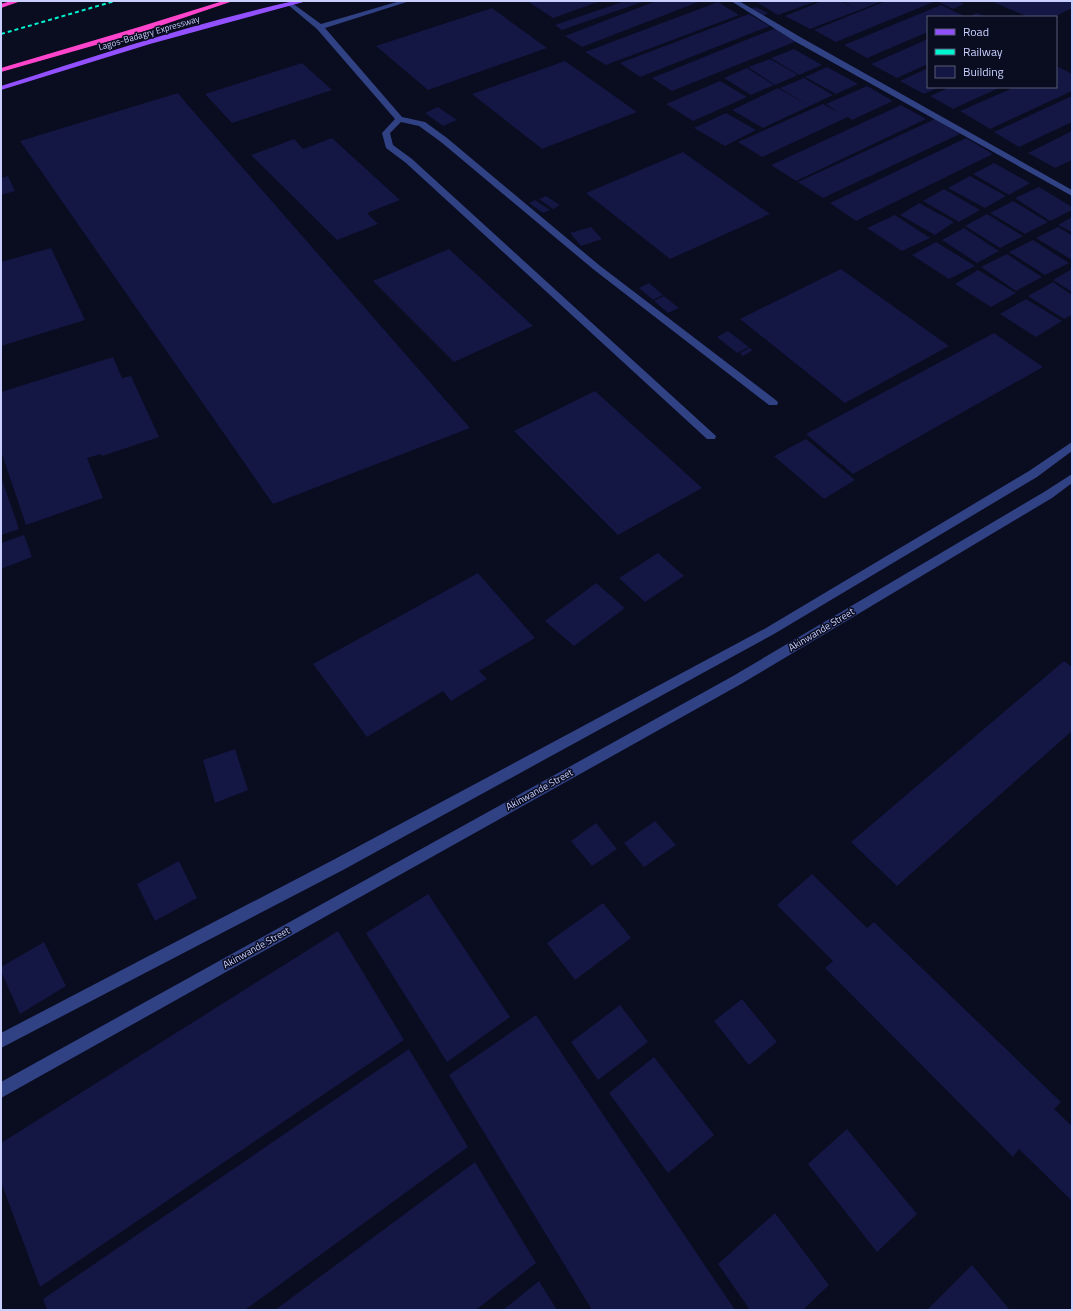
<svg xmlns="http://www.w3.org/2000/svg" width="1073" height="1311" font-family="'Titillium Web',sans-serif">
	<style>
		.building { fill: #141643 }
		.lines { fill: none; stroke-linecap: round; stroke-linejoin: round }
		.minor { fill: #304184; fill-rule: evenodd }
		.major { fill: #9250ff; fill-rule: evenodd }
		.highway { fill: #f4c; fill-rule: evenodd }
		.rail { stroke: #00f4d0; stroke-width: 2; stroke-dasharray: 4 3; stroke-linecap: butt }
		.labels { text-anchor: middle; stroke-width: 3; stroke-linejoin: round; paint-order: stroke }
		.far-street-label { font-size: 9px; fill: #c9d0ff; stroke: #0a0c20 }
		.street-label { font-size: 10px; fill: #c9d0ff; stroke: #0a0c20 }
	</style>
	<rect width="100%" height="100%" fill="#0a0c20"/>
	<!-- building -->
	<g class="building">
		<polygon points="527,1 601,1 553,18"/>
		<polygon points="625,1 645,1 562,30 555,25"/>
		<polygon points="656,1 701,1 582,47 565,36"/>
		<polygon points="755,1 817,1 778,15"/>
		<polygon points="822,1 841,1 854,8 843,1 883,1 810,29 785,16"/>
		<polygon points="886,1 936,1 836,42 814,30"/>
		<polygon points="941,1 958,1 964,4 953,9 939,2"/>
		<polygon points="991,1 1072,1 1072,8 1054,17 1028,17"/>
		<polygon points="718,2 739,15 606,65 585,52"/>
		<polygon points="941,5 964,16 928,17 928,32 867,58 844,45"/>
		<polygon points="756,7 768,13 762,16 750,9"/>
		<polygon points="492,8 547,48 428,90 376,46"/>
		<polygon points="977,13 987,17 968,17"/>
		<polygon points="749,14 770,26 640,77 620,63"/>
		<polygon points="776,28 797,41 672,91 652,78"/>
		<polygon points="928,39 928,64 897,78 871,64"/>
		<polygon points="794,49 822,65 799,75 771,58"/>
		<polygon points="770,59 798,75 775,85 748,67"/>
		<polygon points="565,61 637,112 542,149 472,94"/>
		<polygon points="302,63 332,90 232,123 205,94"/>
		<polygon points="827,67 858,84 836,94 805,77"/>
		<polygon points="1059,67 1072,74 1072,91 990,129 960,111 1015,87 1056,87 1056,69"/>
		<polygon points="747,68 774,85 751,95 724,78"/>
		<polygon points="928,68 928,87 940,87 924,94 900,81"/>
		<polygon points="804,78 833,95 763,128 732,110 778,88 808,105 780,88"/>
		<polygon points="720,81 747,97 693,121 666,104"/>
		<polygon points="867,86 893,101 852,120 848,117 762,157 738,142 823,104 839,113 826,104"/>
		<polygon points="950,87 1001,87 953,109 930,96"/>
		<polygon points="178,93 186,103 470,428 273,504 20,141"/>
		<polygon points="1072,96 1072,122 1019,147 994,132"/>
		<polygon points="901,105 926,119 796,181 771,165"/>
		<polygon points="438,107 457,120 443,126 425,113"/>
		<polygon points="726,113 756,130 725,146 694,128"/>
		<polygon points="935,119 960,134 823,198 798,182"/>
		<polygon points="1072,131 1072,160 1055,168 1028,153"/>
		<polygon points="332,138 400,200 367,213 378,224 337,240 251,155 294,139 303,149"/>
		<polygon points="966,138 993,154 856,221 830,203"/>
		<polygon points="683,152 770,214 670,259 586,193"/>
		<polygon points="994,163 1030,183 1009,195 973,174"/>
		<polygon points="8,176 15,191 1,195 1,178"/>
		<polygon points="970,176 1006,196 985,208 948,188"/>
		<polygon points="1039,187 1072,207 1072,210 1050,221 1015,198"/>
		<polygon points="944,189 980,210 959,222 923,201"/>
		<polygon points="546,196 560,205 553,209 539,199"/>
		<polygon points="535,200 550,210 543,213 529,203"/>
		<polygon points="1013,201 1048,222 1025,234 990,213"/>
		<polygon points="919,203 954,222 935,235 900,215"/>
		<polygon points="987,214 1023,236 1000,248 965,226"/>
		<polygon points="895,215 930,238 902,251 867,228"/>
		<polygon points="1072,217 1072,232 1058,225"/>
		<polygon points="591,227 602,239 581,246 570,233"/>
		<polygon points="1058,227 1072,235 1072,260 1036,238"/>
		<polygon points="964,228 999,251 977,263 942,240"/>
		<polygon points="1033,240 1069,263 1045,275 1009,252"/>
		<polygon points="936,242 975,266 949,279 912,255"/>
		<polygon points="51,248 85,320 1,346 1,262"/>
		<polygon points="449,249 533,326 454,362 373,281"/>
		<polygon points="1007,254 1042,277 1016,291 981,267"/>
		<polygon points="841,269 949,346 845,403 740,319"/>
		<polygon points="1072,269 1072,292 1053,280"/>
		<polygon points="978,270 1016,293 991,307 955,284"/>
		<polygon points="1053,282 1072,295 1072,315 1064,319 1028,296"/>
		<polygon points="649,283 663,295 653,300 639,288"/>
		<polygon points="664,296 679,308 668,313 654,301"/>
		<polygon points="1026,299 1062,321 1036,337 1000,314"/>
		<polygon points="728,331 749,347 737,353 717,337"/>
		<polygon points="994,333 1043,367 853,474 806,434"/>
		<polygon points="749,348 753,350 743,356 740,353"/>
		<polygon points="113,357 122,378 131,376 159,437 102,456 101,454 87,458 103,498 26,525 1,451 1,392"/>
		<polygon points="595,391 702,488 618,535 514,431"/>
		<polygon points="806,439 855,480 824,499 774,456"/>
		<polygon points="1,477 19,529 1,535"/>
		<polygon points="24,535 32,557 1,569 1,543"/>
		<polygon points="658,553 684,576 645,602 619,578"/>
		<polygon points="478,573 535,638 479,671 487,679 451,701 443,691 367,737 313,664"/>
		<polygon points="596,583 625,608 574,646 545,621"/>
		<polygon points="1064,661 1072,667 1072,731 897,886 851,842"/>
		<polygon points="235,749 248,790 215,803 203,760"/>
		<polygon points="655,821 676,845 644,867 624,843"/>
		<polygon points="596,823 617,849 592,866 571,841"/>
		<polygon points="179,861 197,898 155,921 137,884"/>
		<polygon points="812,874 867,928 874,922 1061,1102 1054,1109 1072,1126 1072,1201 1019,1149 1013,1157 825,968 833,961 777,905"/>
		<polygon points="428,894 510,1017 447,1062 366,933"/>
		<polygon points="603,903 631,938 575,980 547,943"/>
		<polygon points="338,931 404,1040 40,1287 1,1182 1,1143"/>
		<polygon points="44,942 66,986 20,1014 1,971 1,967"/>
		<polygon points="742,999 777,1042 749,1065 714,1021"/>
		<polygon points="620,1005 648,1042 598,1080 571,1042"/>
		<polygon points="536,1015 735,1310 592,1310 449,1075"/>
		<polygon points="409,1049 468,1147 245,1310 47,1310 43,1299"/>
		<polygon points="654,1057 714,1135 668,1173 609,1093"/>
		<polygon points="847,1129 917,1214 877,1252 808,1164"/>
		<polygon points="475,1162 536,1263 476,1310 275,1310"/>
		<polygon points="775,1213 829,1285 803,1310 750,1310 718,1264"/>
		<polygon points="972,1265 1010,1310 927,1310"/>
		<polygon points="539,1281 557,1310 503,1310"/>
	</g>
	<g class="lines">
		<!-- minor -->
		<g class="minor">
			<polygon points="400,1 410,1 325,28 402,117 425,122 447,138 599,265 777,401 778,403 777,405 769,405 593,269 441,142 419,126 401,122 390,133 393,145 412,159 716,436 715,439 707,439 406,163 386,148 382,133 395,119 317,29 287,4 292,3 321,24"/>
			<polygon points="731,1 739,1 802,38 1072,190 1072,196 796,42"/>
			<polygon points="1072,442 1072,451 1037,477 774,634 343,870 1,1048 1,1033 333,860 766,628 1029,471"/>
			<polygon points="1072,474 1072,483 1052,498 741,684 1,1098 1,1082 733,676 1044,492"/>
		</g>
		<!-- major -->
		<path class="major" d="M294,1H307L150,44L1,90V86C98,55 195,23 294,1Z"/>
		<!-- highway -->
		<g class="highway">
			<polygon points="11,1 21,1 1,8 1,4"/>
			<polygon points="223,1 233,1 145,31 1,72 1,68 139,27"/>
		</g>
		<!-- rail -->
		<polyline class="rail" points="1,34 115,1"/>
	</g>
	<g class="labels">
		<!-- far-street labels -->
		<g class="far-street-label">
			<text transform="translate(149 33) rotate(-16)" y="3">Lagos-Badagry Expressway</text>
		</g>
		<!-- street labels -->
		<g class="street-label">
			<text transform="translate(821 629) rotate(-31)" y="4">Akinwande Street</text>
			<text transform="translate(539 789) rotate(-29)" y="4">Akinwande Street</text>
			<text transform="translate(256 947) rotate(-29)" y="4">Akinwande Street</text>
		</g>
	</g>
	<!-- border -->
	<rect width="1073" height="1311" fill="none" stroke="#c9d0ff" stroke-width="4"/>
	<!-- legend -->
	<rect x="927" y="16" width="130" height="72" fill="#0a0c20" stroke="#565a79"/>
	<rect x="935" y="29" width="20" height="6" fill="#9250ff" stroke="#565a79"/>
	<text x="963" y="36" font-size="12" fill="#c9d0ff">Road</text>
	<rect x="935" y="49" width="20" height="6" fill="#00f4d0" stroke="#565a79"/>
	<text x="963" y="56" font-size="12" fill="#c9d0ff">Railway</text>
	<rect x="935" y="66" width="20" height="12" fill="#141643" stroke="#565a79"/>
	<text x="963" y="76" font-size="12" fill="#c9d0ff">Building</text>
</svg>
